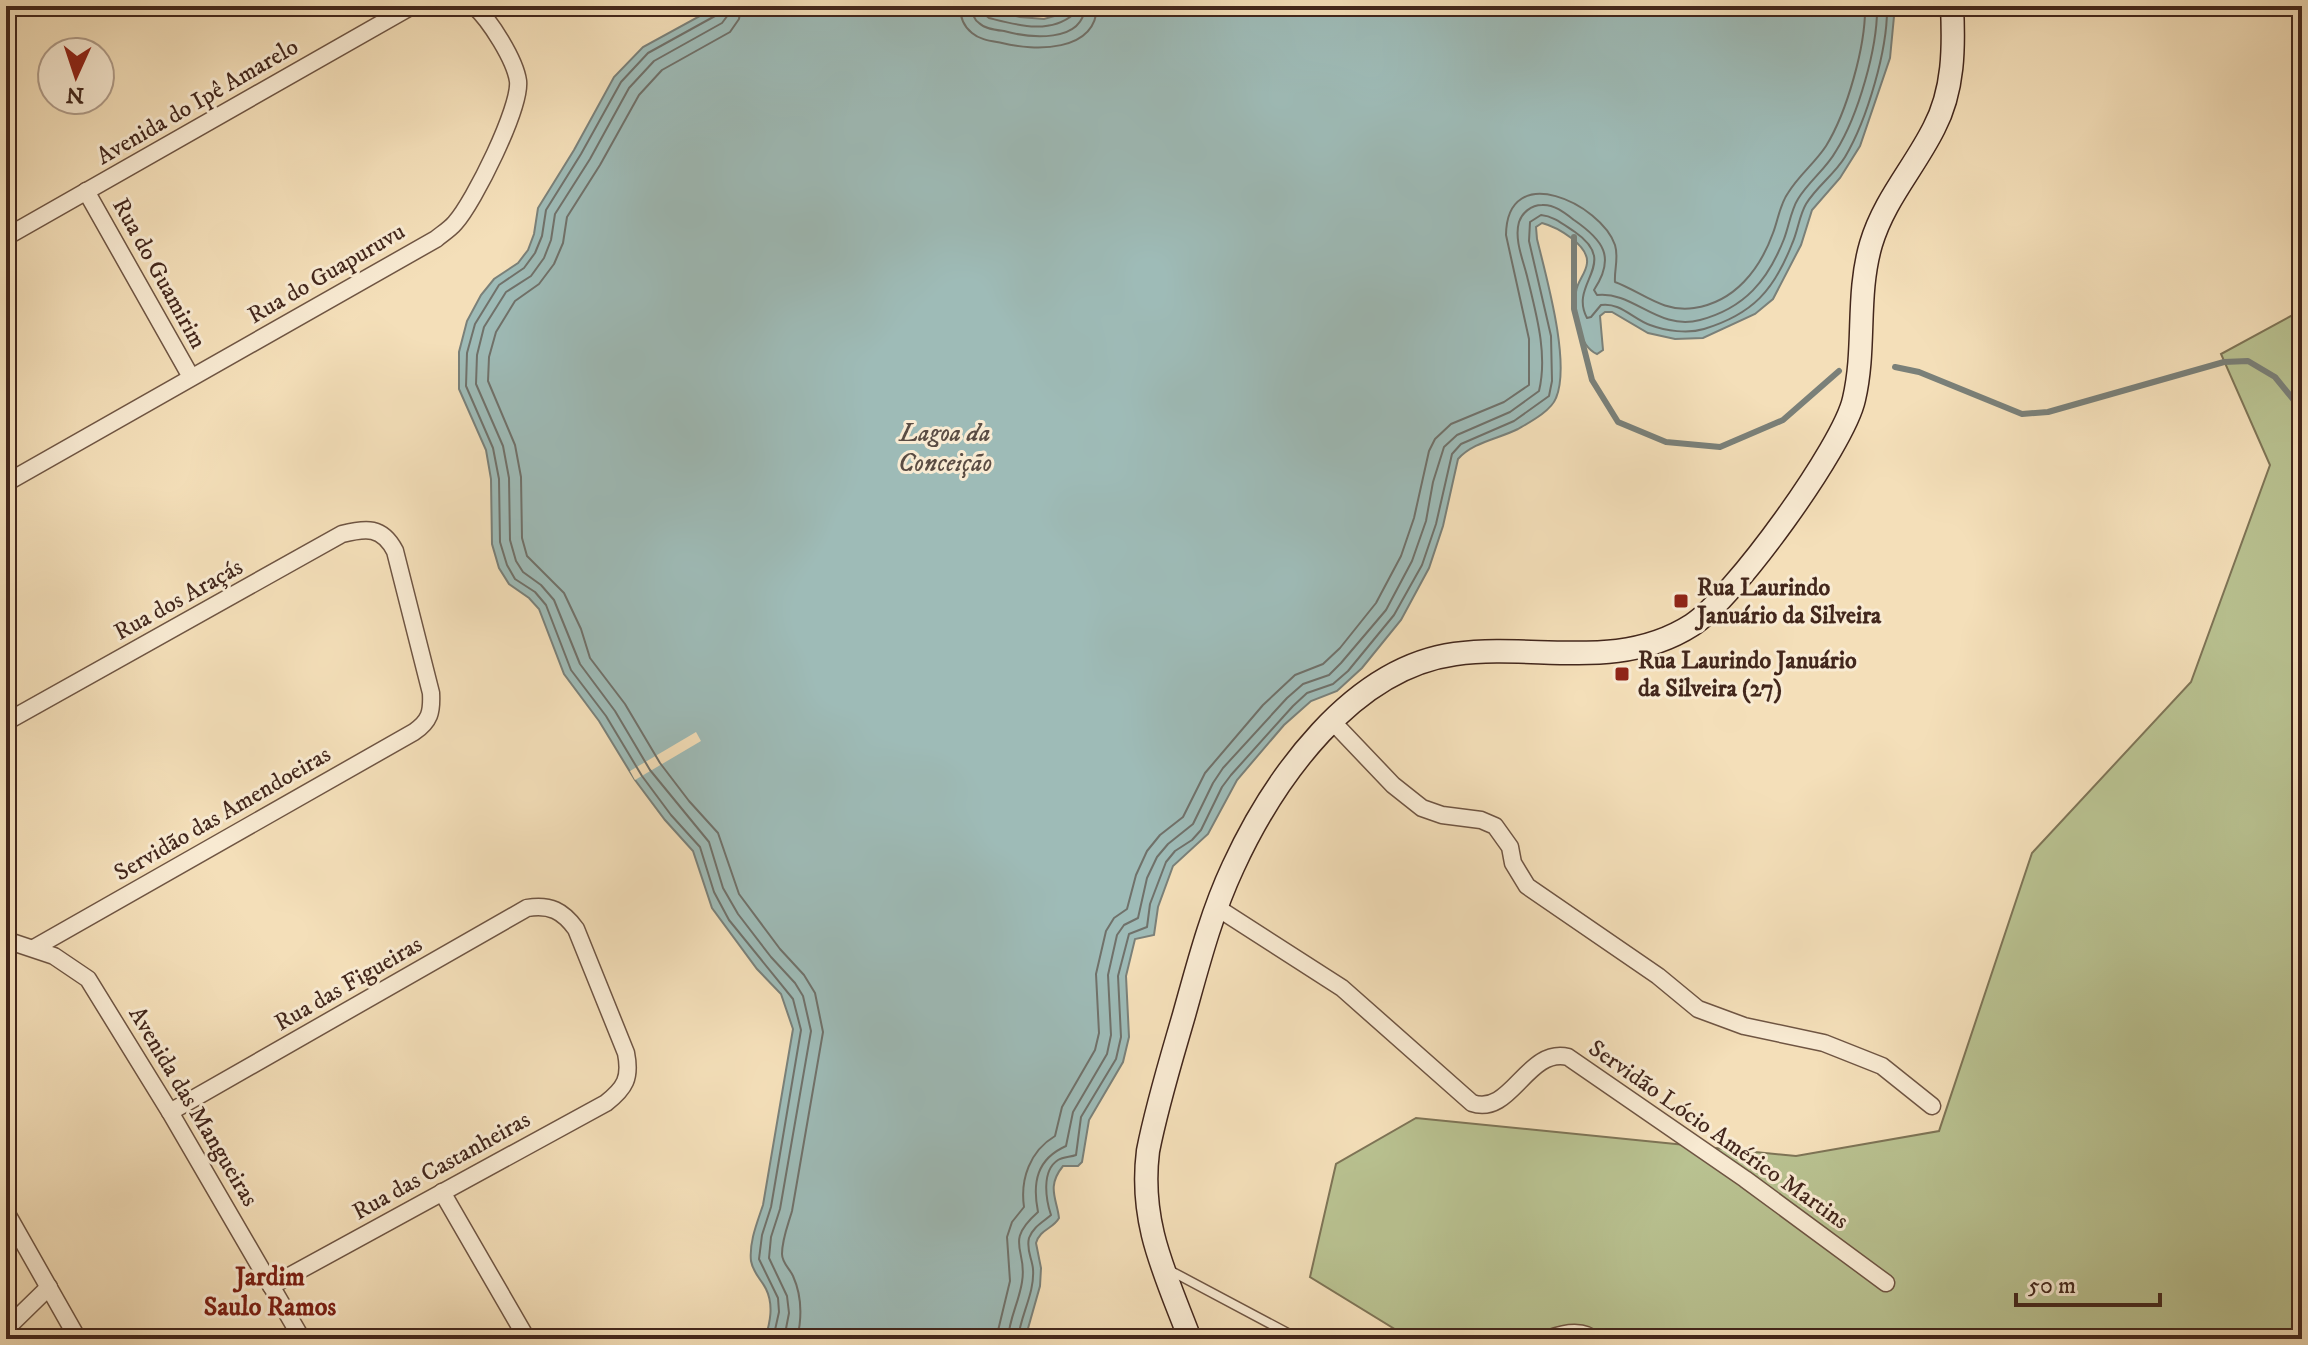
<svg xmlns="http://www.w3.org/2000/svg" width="2308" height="1345" font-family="'IM FELL DW Pica',serif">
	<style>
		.green { fill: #b9c291; stroke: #7e7456; stroke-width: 2 }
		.water { fill: #9ebbb7; stroke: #7a8079; stroke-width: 2 }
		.pier { fill: #f4dfb9 }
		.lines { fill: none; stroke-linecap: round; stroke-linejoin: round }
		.shore { stroke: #70716a; stroke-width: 2 }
		.stream { stroke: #7a8079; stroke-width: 6 }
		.lane-casing { stroke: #6f5543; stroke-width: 11 }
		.street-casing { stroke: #6f5543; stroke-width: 19 }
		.secondary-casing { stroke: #43271c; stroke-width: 25 }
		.lane { stroke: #f8ead2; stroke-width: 8 }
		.street { stroke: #f8ead2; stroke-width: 16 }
		.secondary { stroke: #f8ead2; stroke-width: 22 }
		.poi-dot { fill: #8f2418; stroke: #f8ead2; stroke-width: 3 }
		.labels { text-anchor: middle; stroke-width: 6; stroke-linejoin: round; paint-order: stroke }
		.street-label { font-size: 24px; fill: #43271c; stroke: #f8ead2 }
		.poi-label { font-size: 24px; font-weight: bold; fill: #43271c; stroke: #f8ead2; text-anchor: start }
		.water-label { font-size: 26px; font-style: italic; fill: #5a4c43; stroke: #f8ead2 }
		.neighbourhood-label { font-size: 26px; font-weight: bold; fill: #7a1f14; stroke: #f8ead2 }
	</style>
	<rect width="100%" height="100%" fill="#f4dfb9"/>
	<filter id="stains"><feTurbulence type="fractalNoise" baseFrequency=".0025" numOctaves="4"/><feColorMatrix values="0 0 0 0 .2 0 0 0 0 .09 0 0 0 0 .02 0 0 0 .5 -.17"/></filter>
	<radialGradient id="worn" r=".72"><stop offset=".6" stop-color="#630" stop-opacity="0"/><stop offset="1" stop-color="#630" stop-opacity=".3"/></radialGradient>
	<!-- green -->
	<polygon class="green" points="2302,310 2302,1339 1411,1339 1310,1277 1336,1164 1416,1118 1796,1156 1939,1131 2032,853 2191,682 2270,465 2221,354"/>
	<!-- water -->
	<path class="water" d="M718,6H975L1020,17L1044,19L1061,14L1071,6H1895L1890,58L1860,146L1840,178L1812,210L1801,245L1773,299L1755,314L1703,338L1675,339L1648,333L1612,312H1605L1600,316L1603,350L1597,354C1578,346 1573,310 1576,292C1577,281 1586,274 1587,263C1589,245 1557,227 1542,223L1536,227L1537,239C1546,276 1571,363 1556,398C1551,411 1530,422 1518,429C1498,439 1473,442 1458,459L1443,526L1429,568L1401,620L1362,668L1337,691L1311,701L1284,725L1237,780L1208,834L1173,866L1158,907L1154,935L1135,939L1126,976L1129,1037L1123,1062L1089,1120L1082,1162L1078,1166H1063C1046,1187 1057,1199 1059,1218C1053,1229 1040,1229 1036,1243L1041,1268L1040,1286L1025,1339H765C770,1323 774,1305 766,1289C761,1279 753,1273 751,1261C749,1242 757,1223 763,1205L793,1029L781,994L757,969L712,908L693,851L665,820L635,780L599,721L564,674L539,609L529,598L509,584L499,568L492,544L491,479L486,450L459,389V352L467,321L481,295L494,279L518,263L528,250L534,234L538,208L574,150L614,77L643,47Z"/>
	<!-- pier -->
	<polygon class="pier" points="696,732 701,741 635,780 630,771"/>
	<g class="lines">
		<!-- shore -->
		<g class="shore">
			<polyline points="719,6 715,16 648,53 621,82 581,154 546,210 542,236 535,253 524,268 499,285 475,324 467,353 466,386 493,448 499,479 500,542 507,565 515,579 535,592 546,605 571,670 606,716 642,776 671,815 700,847 714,892 729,920 793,999 801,1030 771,1207 762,1235 759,1259 778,1298 779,1312 773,1339"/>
			<polyline points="729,6 728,15 722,23 654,61 629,88 590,159 555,214 551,240 544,258 531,276 506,292 484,327 477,355 476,384 503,446 509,478 510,540 516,561 523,572 541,585 554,600 580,664 615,711 650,770 709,842 723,888 738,914 771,957 795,983 803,996 811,1031 780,1209 771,1237 769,1258 787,1296 789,1313 784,1339"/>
			<path d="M741,6L739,19L730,32L662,70L639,95L600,165L567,217L563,243L554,264L539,284L515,301L496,332L489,357L488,381L515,445L521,477L522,538L527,556L564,593L581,629L590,658L625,704L660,763L689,801L718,833L739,894L780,949L804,975L815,993L823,1032L792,1211C788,1225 782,1239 782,1254C782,1263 790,1269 793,1276C802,1296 802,1318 797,1339"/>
			<path d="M960,6C960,17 963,26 972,33C980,40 992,41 1002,43C1034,51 1096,53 1097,6"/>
			<path d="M972,6C972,13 973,19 979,23C985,29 996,30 1004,31C1029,38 1083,44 1085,6"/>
			<path d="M982,6L983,13L989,18C1017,25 1049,35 1074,14L1075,6"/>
			<path d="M996,1339L1010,1281L1007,1237L1012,1222L1024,1207C1020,1179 1030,1151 1055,1136L1062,1107L1095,1050L1099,1033L1096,974L1106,931L1114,918L1127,909L1136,875L1147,851L1160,835L1183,817L1205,773L1263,705L1295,675L1323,664L1340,648L1376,603L1401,556L1414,518L1429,451L1435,439L1451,424L1504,402L1529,385V339L1506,235C1507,159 1601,204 1615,245C1619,258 1614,270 1615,282C1642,292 1663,313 1694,308C1735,302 1760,269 1773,233C1778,220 1780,204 1788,193C1799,175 1815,163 1826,146C1847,112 1866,45 1865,6"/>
			<path d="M1008,1339C1009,1319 1019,1302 1022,1282C1028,1249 1003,1243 1038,1212C1032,1182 1037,1159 1066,1146L1073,1112L1107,1054L1111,1035L1108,975L1117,935L1124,925L1138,918L1147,878L1157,857L1168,844L1193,824L1213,783L1223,768L1287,698L1303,684L1329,675L1341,663L1386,610L1412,561L1426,521L1433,482L1444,447L1457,435L1510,412L1539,391C1548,354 1536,313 1527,276C1523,260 1514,239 1519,222C1522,213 1531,205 1542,205C1554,204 1565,213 1574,220C1603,240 1616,257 1594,290L1597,295C1634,291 1657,331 1700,320C1745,308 1768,280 1784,239C1789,226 1791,210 1798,199C1809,181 1826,169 1836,151C1858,116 1878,47 1877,6"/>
			<path d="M1018,1339C1020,1316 1035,1293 1033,1269C1032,1258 1026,1250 1029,1238C1033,1227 1043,1222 1051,1215C1046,1200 1041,1171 1058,1160C1063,1157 1071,1157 1076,1155L1081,1117L1116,1059L1121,1037L1118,976L1129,934L1147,927L1150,904L1166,862L1175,851L1192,840L1201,830L1222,787L1231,775L1293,706L1307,693L1333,684L1348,671L1394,615L1422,565L1436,524L1452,454L1461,444L1514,421L1549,396L1552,381L1551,336L1529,241L1530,222L1541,215C1554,216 1564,225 1575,232C1621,264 1568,283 1587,318L1591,317L1601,305C1620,302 1633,319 1650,325C1666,331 1688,334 1704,329C1753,314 1774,290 1792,244C1798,231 1799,216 1806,204C1817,186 1834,175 1845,157C1867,120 1888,49 1887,6"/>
		</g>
		<!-- stream -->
		<g class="stream">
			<polyline points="1574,237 1574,309 1592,380 1618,422 1666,442 1720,447 1783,420 1839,371"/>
			<polyline points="1895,367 1919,372 2022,414 2048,412 2224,362 2248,361 2275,377 2302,410"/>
		</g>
		<defs>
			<g id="lane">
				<polyline points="1169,1270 1299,1339"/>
				<path d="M1536,1339C1556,1331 1582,1321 1600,1339"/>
			</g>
			<g id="street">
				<polyline points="86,191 191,377"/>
				<polyline points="6,237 412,6"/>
				<path d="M6,483L436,239C442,234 450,229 455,223C474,202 521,107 518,81C515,60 490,20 474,6"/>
				<polyline points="1332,721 1393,785 1422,808 1442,815 1481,820 1495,826 1510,847 1513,863 1527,886 1658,976 1698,1009 1744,1026 1824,1043 1882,1066 1932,1106"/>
				<path d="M6,722L342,534C366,528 382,526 395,551L431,693C432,712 430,721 414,732L34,948"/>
				<path d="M1216,907L1342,988L1472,1103C1511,1117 1527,1047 1568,1057L1745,1179L1886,1283"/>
				<polyline points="6,940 54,956 88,979 170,1112 302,1339"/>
				<path d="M170,1112L527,908C550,904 563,911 576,929L626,1053C631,1078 625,1088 606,1103L271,1286"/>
				<polyline points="442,1192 527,1339"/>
				<polyline points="6,1212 78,1339"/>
				<polyline points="6,1329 49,1287"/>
			</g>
			<path id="secondary" d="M1190,1339C1165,1273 1139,1223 1148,1151C1157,1105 1171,1060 1184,1015C1198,965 1211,914 1233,867C1274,778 1352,668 1455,654C1535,643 1619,672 1692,625C1733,599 1844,446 1854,399C1866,348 1856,295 1871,244C1884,200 1914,168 1934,128C1954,90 1954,47 1952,6"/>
		</defs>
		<!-- lane casing -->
		<use href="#lane" class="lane-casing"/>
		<!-- street casing -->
		<use href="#street" class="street-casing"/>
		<!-- secondary casing -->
		<use href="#secondary" class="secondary-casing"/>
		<!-- lane -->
		<use href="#lane" class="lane"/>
		<!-- street -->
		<use href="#street" class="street"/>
		<!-- secondary -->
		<use href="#secondary" class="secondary"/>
	</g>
	<!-- markers -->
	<g class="poi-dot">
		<rect x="1673" y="593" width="16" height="16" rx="4"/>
		<rect x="1614" y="666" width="16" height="16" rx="4"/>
	</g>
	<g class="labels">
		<!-- street labels -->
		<g class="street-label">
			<text transform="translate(197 101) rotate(-30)" y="8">Avenida do Ipê Amarelo</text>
			<text transform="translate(160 273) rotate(61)" y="8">Rua do Guamirim</text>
			<text transform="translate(326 273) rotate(-30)" y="8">Rua do Guapuruvu</text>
			<text transform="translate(178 599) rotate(-29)" y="8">Rua dos Araçás</text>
			<text transform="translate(222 813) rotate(-30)" y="8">Servidão das Amendoeiras</text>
			<text transform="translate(348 983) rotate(-30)" y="8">Rua das Figueiras</text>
			<text transform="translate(194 1106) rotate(59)" y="8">Avenida das Mangueiras</text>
			<text transform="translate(1719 1134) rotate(35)" y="8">Servidão Lócio Américo Martins</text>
			<text transform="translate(441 1165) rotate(-29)" y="8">Rua das Castanheiras</text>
		</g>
		<!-- poi labels -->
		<g class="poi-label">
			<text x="1697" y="595">Rua Laurindo<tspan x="1697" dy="28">Januário da Silveira</tspan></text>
			<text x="1638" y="668">Rua Laurindo Januário<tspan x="1638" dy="28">da Silveira (27)</tspan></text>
		</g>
		<!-- water labels -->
		<g class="water-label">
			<text x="945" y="441">Lagoa da<tspan x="945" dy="30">Conceição</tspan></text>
		</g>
		<!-- neighbourhood labels -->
		<g class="neighbourhood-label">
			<text x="270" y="1285">Jardim<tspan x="270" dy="30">Saulo Ramos</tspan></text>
		</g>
	</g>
	<!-- margin -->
	<rect width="2308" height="1345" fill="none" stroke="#f4dfb9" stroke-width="32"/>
	<rect x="8" y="8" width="2292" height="1329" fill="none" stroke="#43271c" stroke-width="4"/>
	<rect x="16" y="16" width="2276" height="1313" fill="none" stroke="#43271c" stroke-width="2"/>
	<!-- north arrow -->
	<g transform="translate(76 76) rotate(183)"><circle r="38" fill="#f8ead2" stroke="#b09c89" stroke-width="2"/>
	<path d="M0-6L14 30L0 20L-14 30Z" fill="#8f2418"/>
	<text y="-12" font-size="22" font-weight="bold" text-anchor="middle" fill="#43271c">N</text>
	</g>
	<!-- scale -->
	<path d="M2016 1293v12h144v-12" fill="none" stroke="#43271c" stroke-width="4"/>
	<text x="2028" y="1293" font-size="24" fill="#43271c" stroke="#f8ead2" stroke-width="6" paint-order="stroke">50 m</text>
	<rect width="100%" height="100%" filter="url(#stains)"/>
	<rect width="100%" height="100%" fill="url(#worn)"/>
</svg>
